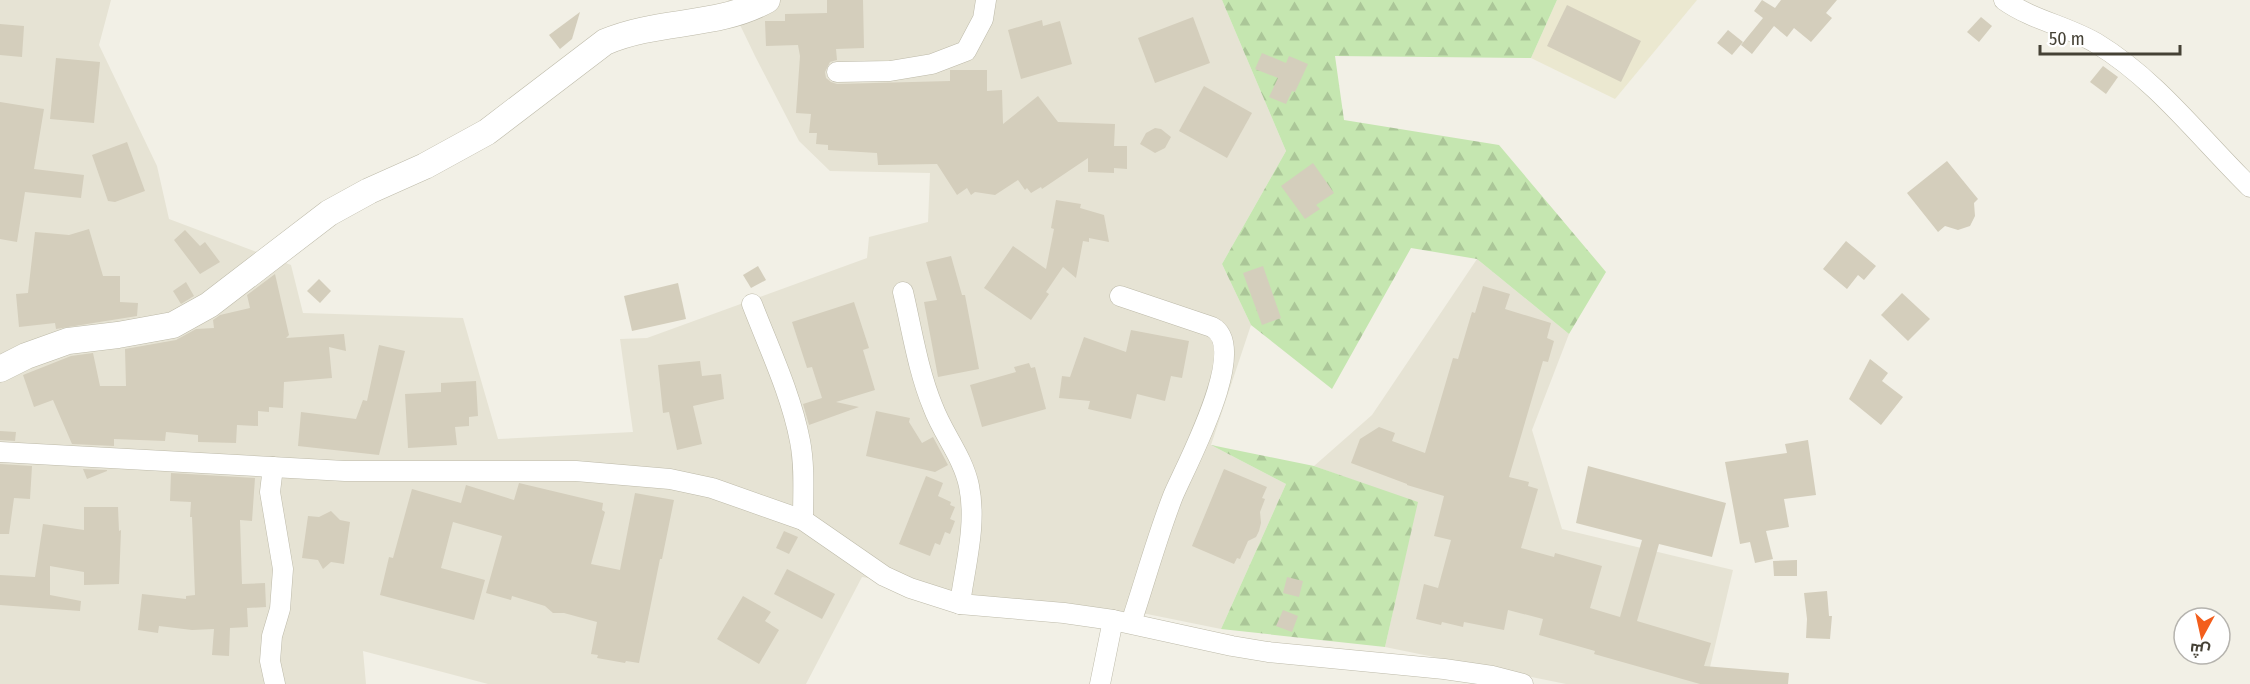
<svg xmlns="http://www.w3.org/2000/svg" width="2250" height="684" font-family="'Fira Sans Condensed',Cairo,sans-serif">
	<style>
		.residential { fill: #e6e3d4 }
		.education { fill: #ebe8d0 }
		.forest { fill: url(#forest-firs) }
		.building { fill: #d4cebc }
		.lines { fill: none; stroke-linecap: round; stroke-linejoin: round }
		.minor-casing { stroke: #bdbaa9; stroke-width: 21 }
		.tertiary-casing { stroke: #bdbaa9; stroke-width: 27 }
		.minor { stroke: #fff; stroke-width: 20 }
		.tertiary { stroke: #fff; stroke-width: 26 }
	</style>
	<defs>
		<pattern id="forest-firs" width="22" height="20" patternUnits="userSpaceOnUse" patternTransform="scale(1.5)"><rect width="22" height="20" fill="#c5e6b0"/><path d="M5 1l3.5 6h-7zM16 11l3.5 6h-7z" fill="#abc698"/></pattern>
	</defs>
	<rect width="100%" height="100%" fill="#f2f0e6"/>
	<!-- residential -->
	<g class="residential">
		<polygon points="0,0 111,0 99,45 157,166 169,219 291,265 303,313 463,318 498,439 633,432 620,339 647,338 867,258 869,237 928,222 930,173 830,171 799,141 755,56 728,0 1222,0 1286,151 1222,264 1251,325 1211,445 1286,484 1221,629 1147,614 1095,614 862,577 806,684 488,684 363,651 366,684 0,684"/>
		<polygon points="1477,259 1569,334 1532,430 1562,529 1733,570 1706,684 1566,684 1385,647 1417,503 1314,466 1372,415"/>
	</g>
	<!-- education -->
	<polygon class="education" points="1557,0 1697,0 1615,99 1531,58"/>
	<!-- forest -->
	<g class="forest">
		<polygon points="1222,0 1557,0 1531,58 1335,56 1344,120 1499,145 1606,272 1569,334 1477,259 1411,248 1332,389 1251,325 1222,264 1286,151"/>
		<polygon points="1211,445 1314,466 1418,502 1385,647 1221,629 1286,484"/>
	</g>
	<!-- building -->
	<g class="building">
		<polygon points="827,0 863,0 864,48 836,49 837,60 830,62 825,72 826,78 831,82 837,84 950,81 950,70 987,70 987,91 1002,90 1003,124 1038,96 1058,122 1115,124 1114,146 1127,146 1127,169 1114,168 1114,173 1088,172 1088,158 1042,189 1041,187 1031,193 1027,188 1025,190 1018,180 995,195 975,192 971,195 967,188 957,195 937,164 878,165 877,153 828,150 828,145 816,144 817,133 809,133 811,114 796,113 800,56 798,45 766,46 765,21 785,21 785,14 827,13"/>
		<polygon points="1762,0 1775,8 1781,0 1837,0 1826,13 1832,18 1811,42 1794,28 1787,37 1774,26 1752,54 1741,45 1763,18 1754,11"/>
		<polygon points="1567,5 1641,41 1621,82 1547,46"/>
		<polygon points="580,12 572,39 560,49 549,35"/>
		<polygon points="1193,17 1210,63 1155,83 1138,38"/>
		<polygon points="1981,17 1992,26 1979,42 1967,32"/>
		<polygon points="1042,20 1043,26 1060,21 1072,64 1021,79 1008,30"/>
		<polygon points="0,24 24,26 22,57 0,55"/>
		<polygon points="1728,30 1743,42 1732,55 1717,43"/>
		<polygon points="1262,53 1286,63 1289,56 1308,64 1295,92 1292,91 1286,104 1269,97 1278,78 1255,69"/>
		<polygon points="56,58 100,62 94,123 50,119"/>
		<polygon points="2103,66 2118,77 2106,94 2090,82"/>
		<polygon points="1204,86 1252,113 1227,158 1179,131"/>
		<polygon points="0,102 44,109 34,169 84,175 81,198 25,192 17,242 0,239"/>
		<polygon points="1155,128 1161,129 1171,137 1165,148 1155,153 1140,144 1146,133"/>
		<polygon points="127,142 145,191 115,202 108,201 92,155"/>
		<polygon points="1947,161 1978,199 1974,203 1975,216 1970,226 1958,230 1945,226 1938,232 1907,193"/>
		<polygon points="1313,163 1334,193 1316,205 1320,209 1305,219 1281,186"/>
		<polygon points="1056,200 1081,204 1080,208 1104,215 1109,242 1089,238 1089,242 1083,241 1076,278 1063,267 1046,292 1049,294 1031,320 984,288 1013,246 1046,269 1054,229 1051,228"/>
		<polygon points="89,229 103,276 120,276 120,302 138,303 137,316 56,329 55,323 19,327 16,294 28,293 35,232 69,235"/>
		<polygon points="185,230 200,246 205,242 220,262 200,274 174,240"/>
		<polygon points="1846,241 1876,266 1864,280 1858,275 1847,289 1823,269"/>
		<polygon points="951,256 962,295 965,295 979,369 938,377 924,302 937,300 926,262"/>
		<polygon points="758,266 766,280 751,288 743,275"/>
		<polygon points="1263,266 1281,318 1262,325 1243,273"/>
		<polygon points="275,274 289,335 286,338 344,334 346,351 329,347 332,378 284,382 283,408 269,407 269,412 258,411 258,426 237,425 236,443 198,442 198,435 166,432 165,441 114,439 114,446 72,444 53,400 34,407 23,375 71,356 93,353 100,386 126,386 125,349 176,340 196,329 214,328 213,320 220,315 250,308 247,295"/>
		<polygon points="319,279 331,291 320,303 307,291"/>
		<polygon points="186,282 194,296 181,304 173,291"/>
		<polygon points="678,283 686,319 632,331 624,296"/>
		<polygon points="1483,286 1510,294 1505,309 1551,323 1547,338 1554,341 1548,362 1543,361 1509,477 1529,482 1528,486 1538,489 1521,548 1554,557 1555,553 1602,566 1590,608 1620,617 1642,540 1576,523 1588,466 1726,503 1712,557 1659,544 1637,621 1711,643 1704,666 1789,673 1788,684 1700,684 1594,654 1595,651 1539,635 1543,619 1508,610 1504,630 1464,622 1463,627 1442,622 1441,625 1416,619 1424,584 1438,588 1451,540 1434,536 1444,496 1407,485 1407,484 1351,463 1360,439 1379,427 1395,433 1392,441 1425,453 1453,358 1458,359 1472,312 1475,313"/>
		<polygon points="1902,293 1930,319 1908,341 1881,315"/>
		<polygon points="854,302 869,348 863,350 875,390 836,402 859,407 809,425 803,404 822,398 812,367 807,368 792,322"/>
		<polygon points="1131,330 1189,341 1182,378 1171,376 1165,401 1137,394 1131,419 1088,409 1090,401 1059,398 1062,376 1070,377 1084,337 1126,352"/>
		<polygon points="379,345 405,351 379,455 298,446 301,412 356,419 363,400 367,401"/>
		<polygon points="1870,359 1888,373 1882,381 1903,397 1881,425 1849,399"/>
		<polygon points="700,361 702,376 721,374 724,399 693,406 702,444 677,450 669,412 663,413 658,365"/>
		<polygon points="1029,363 1031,368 1035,367 1046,409 982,427 970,385 1016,372 1014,367"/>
		<polygon points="476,381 478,416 469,417 469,426 455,427 457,445 408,448 405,394 441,392 441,383"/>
		<polygon points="876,411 910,418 909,422 922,443 933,437 948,465 935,472 866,456"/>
		<polygon points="0,431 16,432 15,441 0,440"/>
		<polygon points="1808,440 1816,495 1784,499 1789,527 1766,531 1773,559 1755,563 1750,542 1740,544 1725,462 1787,453 1785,444"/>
		<polygon points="0,464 32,466 30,499 14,498 9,534 0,534"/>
		<polygon points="83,469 107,470 107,471 87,479"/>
		<polygon points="1224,469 1267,487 1262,498 1265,499 1260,512 1261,523 1259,531 1256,537 1248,541 1240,559 1237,558 1234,564 1192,546"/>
		<polygon points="171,473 255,478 252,521 240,520 242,584 265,583 266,607 247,608 248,627 230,628 229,656 212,655 214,629 192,630 159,626 158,633 138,630 142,594 186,599 186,596 195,595 192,517 190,517 191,502 170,501"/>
		<polygon points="926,476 943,483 938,496 951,502 950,505 955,507 950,519 955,521 950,534 945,532 940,545 935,543 930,556 899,544"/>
		<polygon points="519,483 603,503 602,510 605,512 591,564 620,570 635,493 674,500 662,559 660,559 639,663 626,661 625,663 597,658 598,655 591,654 597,622 564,613 553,613 545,606 512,596 511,600 486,593 502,536 453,522 441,568 485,580 474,620 380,595 389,557 393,558 412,489 461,503 466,485 514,500"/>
		<polygon points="84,507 118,507 119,531 121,530 119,584 84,585 84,572 50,566 50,595 81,601 80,611 0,605 0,575 35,577 43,524 84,530"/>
		<polygon points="331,511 340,520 350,522 344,564 331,562 323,569 318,560 302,558 308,516 319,517"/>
		<polygon points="784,531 798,537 789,554 776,548"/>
		<polygon points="1797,560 1797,576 1774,576 1773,561"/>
		<polygon points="787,569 835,594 822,619 774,594"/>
		<polygon points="1287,577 1303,581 1299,597 1283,593"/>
		<polygon points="1827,591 1829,616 1832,616 1830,639 1806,638 1807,619 1804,593"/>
		<polygon points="743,596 771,612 765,621 779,630 759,664 717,639"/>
		<polygon points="1283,610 1298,616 1292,632 1276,626"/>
	</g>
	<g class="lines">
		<defs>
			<g id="minor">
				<path d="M2004,0C2032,20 2067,26 2096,43C2157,80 2200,138 2250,187"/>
				<polyline points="837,72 890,71 932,64 966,51 983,19 986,0"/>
				<path d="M903,292C912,330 918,371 933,407C943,434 963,457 969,486C977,524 965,566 960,604"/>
				<path d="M1120,296L1212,327C1251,347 1185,467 1173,496C1157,537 1145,581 1131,623"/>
				<path d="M752,304C769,348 791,394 800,441C805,467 803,493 803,520"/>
				<polyline points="0,452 345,471 576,471 670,479 712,488 803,520 884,576 910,588 960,604 1064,613 1113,620 1232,646 1268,652 1444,669 1492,676 1523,684"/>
				<polyline points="273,467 270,492 283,569 280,609 272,636 270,661 275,684"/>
				<polyline points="1100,684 1113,620"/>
			</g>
			<path id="tertiary" d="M0,369L26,356L68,341L118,335L173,325L209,305L329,213L369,191L425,166L487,132L605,42C659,19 716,28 767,0"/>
		</defs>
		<!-- minor casing -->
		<use href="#minor" class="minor-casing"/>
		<!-- tertiary casing -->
		<use href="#tertiary" class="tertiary-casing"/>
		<!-- minor -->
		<use href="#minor" class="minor"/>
		<!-- tertiary -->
		<use href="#tertiary" class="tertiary"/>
	</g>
	<!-- north arrow -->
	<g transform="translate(2202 636) rotate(188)"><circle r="28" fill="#ffffff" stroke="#b5b3ae" stroke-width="1.5"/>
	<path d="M0-4.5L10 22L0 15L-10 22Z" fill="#f35e1c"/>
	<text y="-9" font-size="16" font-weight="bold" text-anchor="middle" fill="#454135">ش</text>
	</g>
	<!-- scale -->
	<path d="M2040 45v9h140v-9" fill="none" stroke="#454135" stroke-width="3"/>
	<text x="2049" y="45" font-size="18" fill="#454135" stroke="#ffffff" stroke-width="4.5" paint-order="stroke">50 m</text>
</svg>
